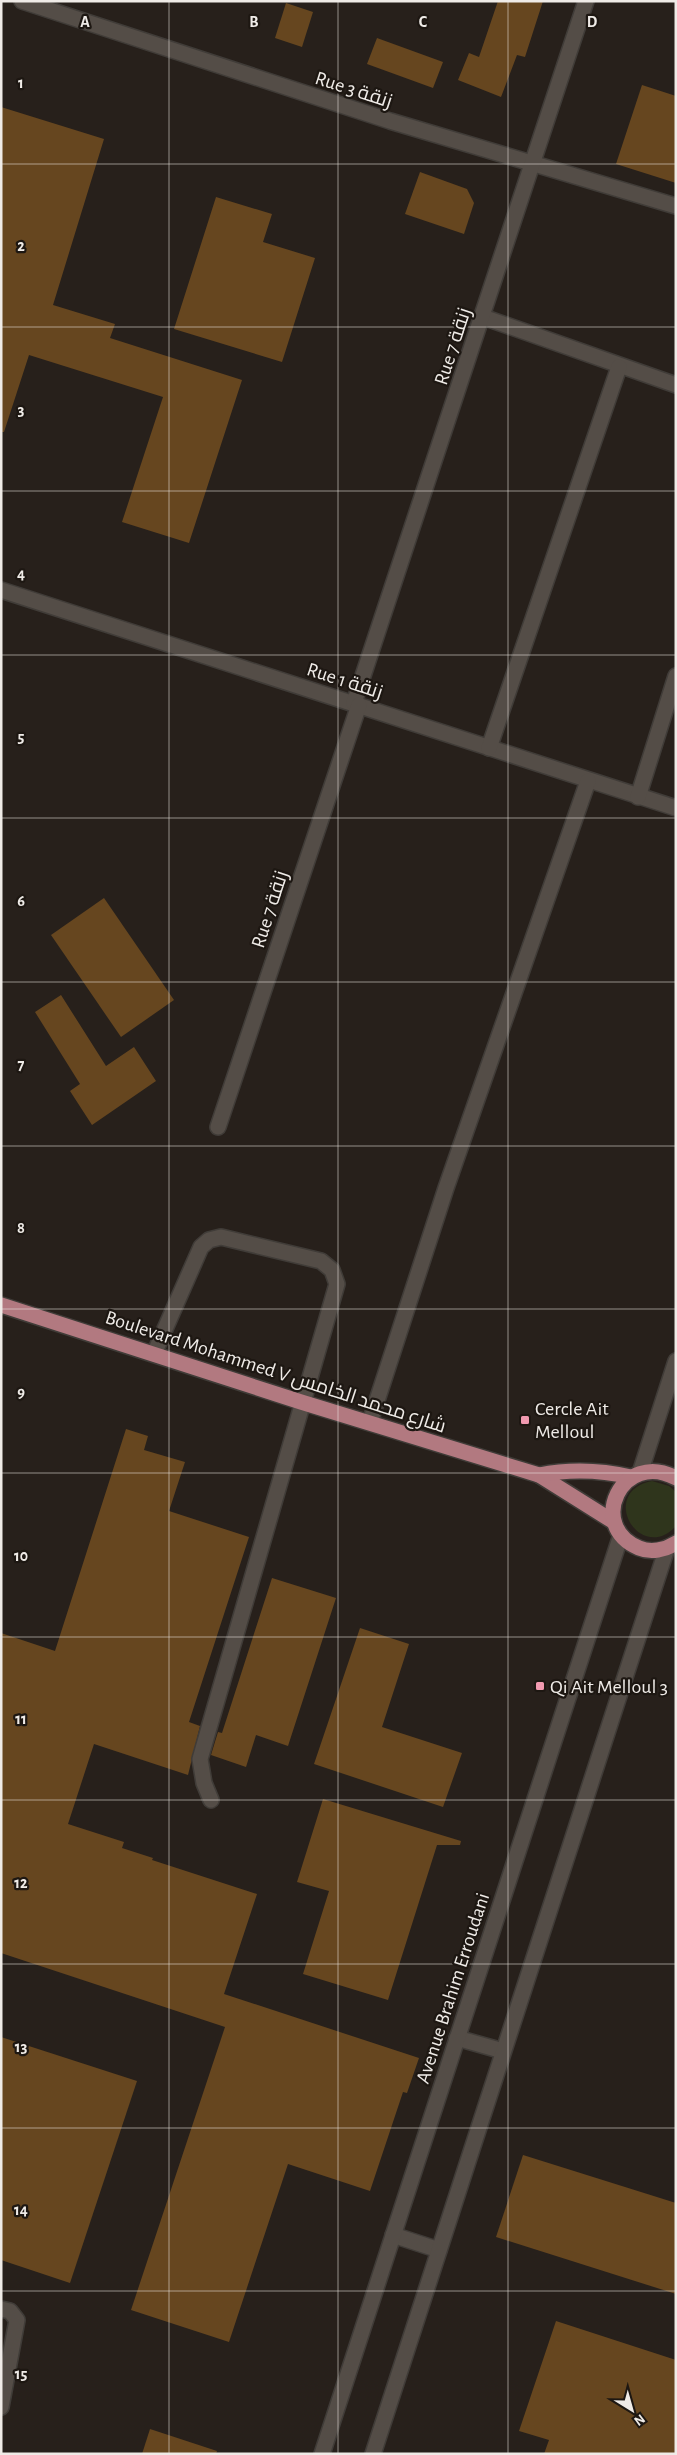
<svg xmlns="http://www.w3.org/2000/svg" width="677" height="2455" font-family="'Alegreya Sans',Cairo,sans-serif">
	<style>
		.green { fill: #2f351c }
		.building { fill: #66461f }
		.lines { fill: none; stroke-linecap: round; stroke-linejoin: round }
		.minor-casing { stroke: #403c38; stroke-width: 18 }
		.major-casing { stroke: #403c38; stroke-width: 18 }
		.minor { stroke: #544d47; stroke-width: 15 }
		.major { stroke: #b27980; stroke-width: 15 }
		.grid { fill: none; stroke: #efebe7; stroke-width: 1; stroke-opacity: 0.55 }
		.poi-dot { fill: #f19ab0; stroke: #1d1712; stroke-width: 2 }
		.labels { text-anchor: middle; stroke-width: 4.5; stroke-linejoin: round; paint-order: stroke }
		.street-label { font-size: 20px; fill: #efebe7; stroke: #1d1712 }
		.poi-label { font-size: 20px; fill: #efebe7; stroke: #1d1712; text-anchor: start }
		.grid-label { font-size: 16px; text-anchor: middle; font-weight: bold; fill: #efebe7; stroke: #1d1712; stroke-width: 4.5; stroke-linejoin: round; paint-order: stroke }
	</style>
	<rect width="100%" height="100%" fill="#27201b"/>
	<!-- green -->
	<path class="green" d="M652,1481L669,1486L676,1492V1526C640,1565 597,1492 652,1481Z"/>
	<!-- building -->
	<g class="building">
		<polygon points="498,1 543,1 525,57 517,55 501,97 458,80 469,53 479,57"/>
		<polygon points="286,3 313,12 302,47 275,38"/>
		<polygon points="377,38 443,62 433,88 367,64"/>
		<polygon points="642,85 676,96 676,183 616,164"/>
		<polygon points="1,107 104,139 53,305 115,324 110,338 242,380 189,543 122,522 163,397 29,355 4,432 1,432"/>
		<polygon points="420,172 467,189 474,203 464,234 405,214"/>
		<polygon points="216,197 272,214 263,242 315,258 282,362 174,329"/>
		<polygon points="104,898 174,1000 121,1037 51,935"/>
		<polygon points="61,995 106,1066 134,1047 156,1081 92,1125 70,1091 80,1084 35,1012"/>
		<polygon points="126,1429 148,1436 144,1450 185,1462 169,1511 249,1537 189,1722 200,1726 188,1775 94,1744 68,1824 124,1842 122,1848 153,1858 152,1860 257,1894 224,1994 419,2058 407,2093 403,2092 370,2191 288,2164 229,2342 131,2310 225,2027 1,1953 1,1633 55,1651"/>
		<polygon points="272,1578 336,1598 288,1746 256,1735 246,1767 211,1755 218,1732 222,1733"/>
		<polygon points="360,1628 409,1644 382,1727 462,1753 443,1807 314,1764"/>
		<polygon points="323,1799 461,1841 460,1845 437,1845 388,2000 303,1974 329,1891 297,1882"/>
		<polygon points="1,2037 137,2081 70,2283 1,2260"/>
		<polygon points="523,2155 676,2203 676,2294 496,2237"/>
		<polygon points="556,2321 676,2360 676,2454 544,2454 549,2440 519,2431"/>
		<polygon points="150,2429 217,2451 216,2454 142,2454"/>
	</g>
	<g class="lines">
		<defs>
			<g id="minor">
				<polyline points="22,1 390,121 676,206"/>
				<polyline points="483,317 676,385"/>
				<polyline points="1,590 676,808"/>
				<polyline points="354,703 586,1"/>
				<polyline points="489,748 619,367"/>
				<polyline points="638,797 676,676"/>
				<polyline points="218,1127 359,705"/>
				<polyline points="154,1354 201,1247 209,1240 221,1237 321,1261 332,1270 337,1284 200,1759 204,1783 211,1800"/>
				<polyline points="370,1422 446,1188 588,781"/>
				<polyline points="640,1473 676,1361"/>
				<polyline points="457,2038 503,2051"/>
				<polyline points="393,2235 439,2250"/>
				<polyline points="1,2309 10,2311 17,2320 1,2407"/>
				<polyline points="322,2454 621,1535"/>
				<polyline points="373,2454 667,1548"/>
			</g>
			<g id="major">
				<polyline points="1,1305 301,1402 539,1475 614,1522"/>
				<path d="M539,1475C569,1469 601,1470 631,1477"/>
				<path d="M676,1478C622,1449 586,1526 639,1548C651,1553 665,1550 676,1543"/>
			</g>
		</defs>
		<!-- minor casing -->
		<use href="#minor" class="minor-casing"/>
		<!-- major casing -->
		<use href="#major" class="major-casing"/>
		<!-- minor -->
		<use href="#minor" class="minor"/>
		<!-- major -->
		<use href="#major" class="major"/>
	</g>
	<!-- grid -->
	<path class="grid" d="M169,1V2454M338,1V2454M508,1V2454M1,164H676M1,327H676M1,491H676M1,655H676M1,818H676M1,982H676M1,1146H676M1,1309H676M1,1473H676M1,1637H676M1,1800H676M1,1964H676M1,2128H676M1,2291H676"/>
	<!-- markers -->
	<g class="poi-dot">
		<rect x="520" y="1415" width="10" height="10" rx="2.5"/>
		<rect x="535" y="1681" width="10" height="10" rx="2.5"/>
	</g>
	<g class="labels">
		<!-- street labels -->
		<g class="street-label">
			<text transform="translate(354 89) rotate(18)" y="7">Rue 3 زنقة</text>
			<text transform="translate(452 346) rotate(-72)" y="7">Rue 7 زنقة</text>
			<text transform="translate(345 680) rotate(18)" y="7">Rue 1 زنقة</text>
			<text transform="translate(269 909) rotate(-72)" y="7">Rue 7 زنقة</text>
			<text transform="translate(276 1371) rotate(18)" y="7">Boulevard Mohammed V شارع محمد الخامس</text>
			<text transform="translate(452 1988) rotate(-72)" y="7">Avenue Brahim Erroudani</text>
		</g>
		<!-- poi labels -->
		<g class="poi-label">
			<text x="535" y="1415">Cercle Ait<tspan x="535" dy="23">Melloul</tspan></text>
			<text x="550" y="1693">Qi Ait Melloul 3</text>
		</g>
	</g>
	<g class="grid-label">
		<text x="85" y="27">A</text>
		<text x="254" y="27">B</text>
		<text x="423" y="27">C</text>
		<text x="592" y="27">D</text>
		<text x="21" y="88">1</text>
		<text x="21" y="251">2</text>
		<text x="21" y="415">3</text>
		<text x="21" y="579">4</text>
		<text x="21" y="742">5</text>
		<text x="21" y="906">6</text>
		<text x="21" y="1070">7</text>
		<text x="21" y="1233">8</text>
		<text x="21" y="1397">9</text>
		<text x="21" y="1561">10</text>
		<text x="21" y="1724">11</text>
		<text x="21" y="1888">12</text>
		<text x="21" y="2052">13</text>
		<text x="21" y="2215">14</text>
		<text x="21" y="2379">15</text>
	</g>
	<!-- border -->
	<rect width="677" height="2455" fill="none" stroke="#efebe7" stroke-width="5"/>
	<!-- north arrow -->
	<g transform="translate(632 2410) rotate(143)" stroke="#1d1712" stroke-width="4" paint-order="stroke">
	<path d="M0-4L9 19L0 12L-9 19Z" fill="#efebe7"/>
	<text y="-8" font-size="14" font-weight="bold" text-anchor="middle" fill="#efebe7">N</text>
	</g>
</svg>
